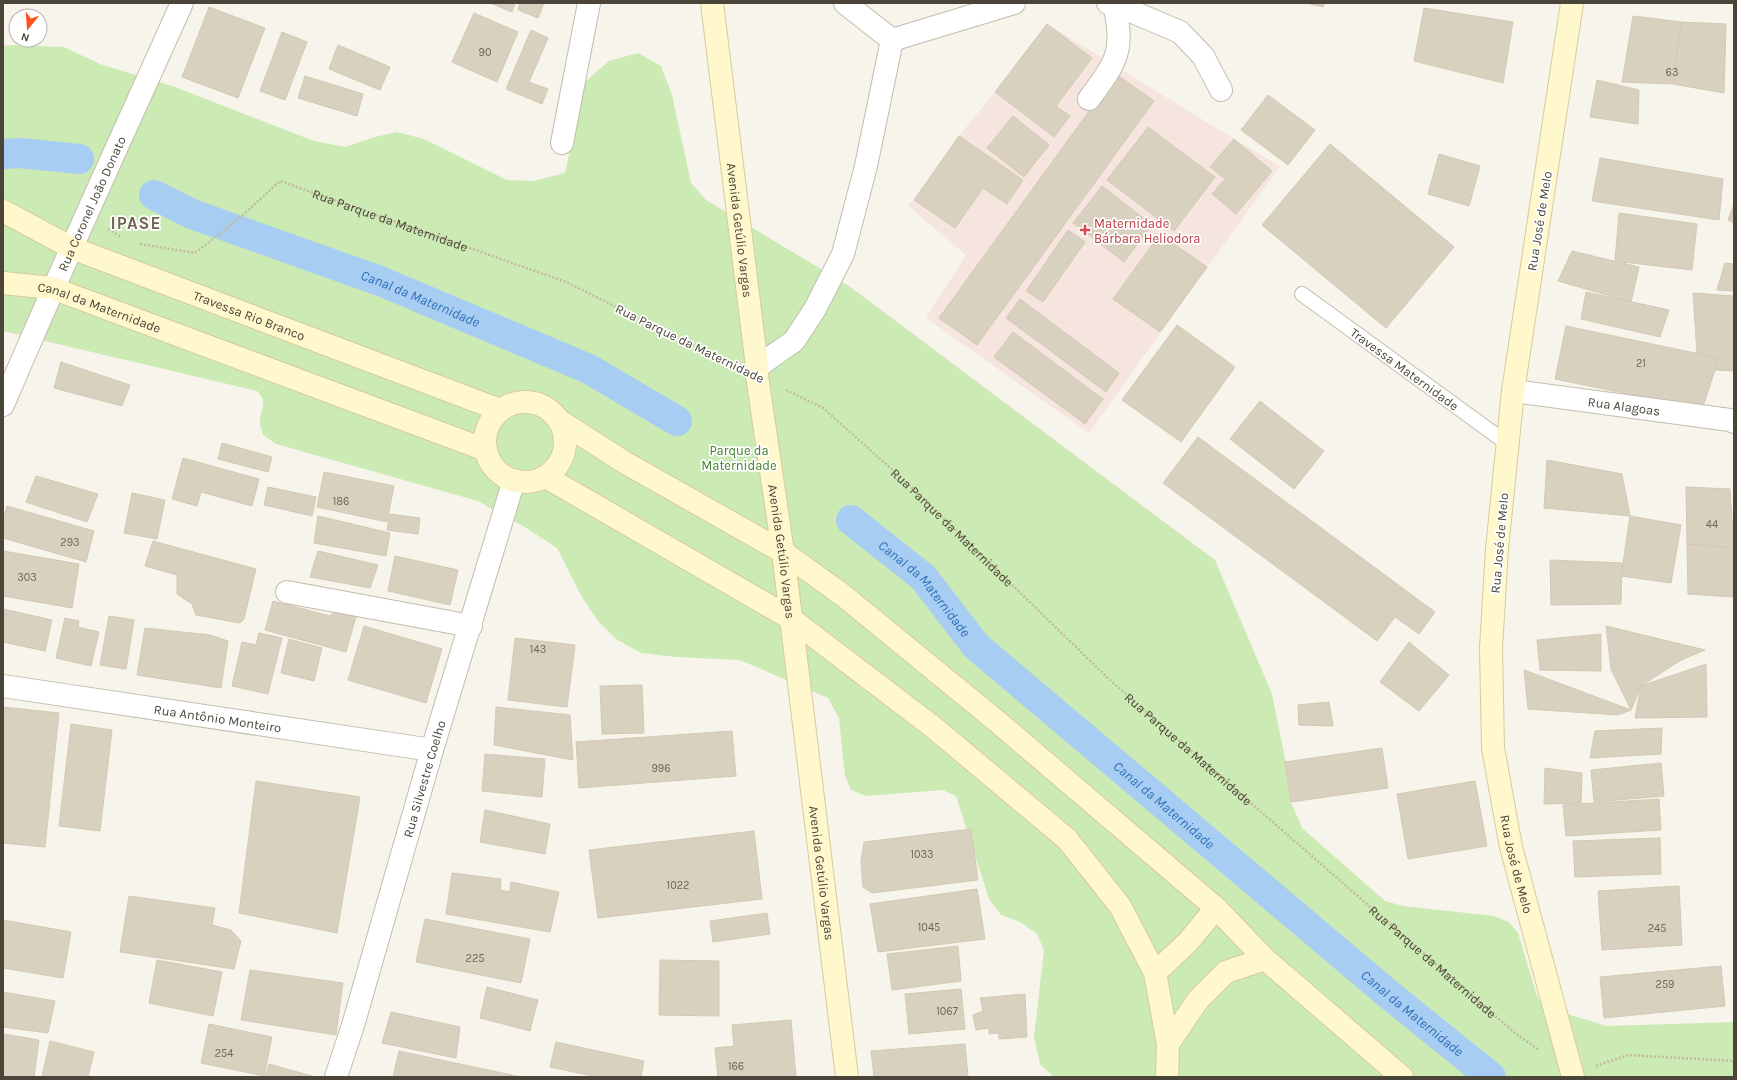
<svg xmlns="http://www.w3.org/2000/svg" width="1737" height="1080" font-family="Karla,sans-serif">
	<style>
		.medical { fill: #f6e4df }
		.green { fill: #cceab4 }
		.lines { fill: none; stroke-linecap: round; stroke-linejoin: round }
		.canal { stroke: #a8cdf2; stroke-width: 30 }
		.building { fill: #d8d1c0; stroke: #d3c9b3 }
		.lane-casing { stroke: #c2bdad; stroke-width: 16 }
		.street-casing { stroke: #c2bdad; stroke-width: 24 }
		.secondary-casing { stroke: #d6cc9a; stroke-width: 24 }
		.path { stroke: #c4ba9e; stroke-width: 2.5; stroke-dasharray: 2 2; stroke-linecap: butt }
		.lane { stroke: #fff; stroke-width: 14 }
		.street { stroke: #fff; stroke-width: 22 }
		.secondary { stroke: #fff8cc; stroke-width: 22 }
		.health-dot { fill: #e0444e; stroke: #fff; stroke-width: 1.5 }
		.labels { text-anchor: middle; stroke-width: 3.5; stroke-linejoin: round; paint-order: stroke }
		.number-label { font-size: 11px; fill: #6e685a }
		.street-label { font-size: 13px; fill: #4a4538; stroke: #fff }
		.health-label { font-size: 13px; fill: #be3a42; stroke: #fff; text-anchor: start }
		.park-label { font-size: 13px; fill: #417f29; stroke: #fff }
		.water-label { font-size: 14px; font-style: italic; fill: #2e71ba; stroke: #fff }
		.district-label { font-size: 17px; font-weight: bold; letter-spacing: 1px; fill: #6d644f; stroke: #fff }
	</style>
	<rect width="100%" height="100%" fill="#f6f4eb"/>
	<!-- medical -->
	<polygon class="medical" points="1047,24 1234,139 1280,166 1089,433 926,318 966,255 907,205 914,200 959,136 995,92"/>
	<!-- green -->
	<path class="green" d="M11,45L64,47L100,64L175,87L314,141L345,147L375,137L397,132L424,139L507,180L533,181L565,173L585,82L609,61L638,53L661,66L672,95L691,183L706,200L849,286L1215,560L1272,694L1288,773L1291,802L1302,828L1385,901L1403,906L1494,916L1509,922L1518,933L1537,996L1544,1007L1607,1026L1734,1022V1077H1054L1040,1064L1034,1037L1044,950L1037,934L1020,922L1001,915L989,899L956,796L943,790L866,796L851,790L845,776L839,718L828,698L740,660L676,657L641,653L616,639L598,621L583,599L557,548L523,526L478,501L276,444L263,435C262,431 260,426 260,422C260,408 269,404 257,391L3,331V46Z"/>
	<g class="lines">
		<!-- canal -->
		<g class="canal">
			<polyline points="3,154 20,153 79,159"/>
			<path id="s1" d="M154,195L192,214L380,281L589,369L677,421"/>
			<path id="s2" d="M851,520L923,577L976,646L1387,993L1491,1077"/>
		</g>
	</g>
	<!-- building -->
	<g class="building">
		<polygon points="490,3 515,3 512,12"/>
		<polygon points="520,3 544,3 538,18 518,10"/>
		<polygon points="1306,3 1325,3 1323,7"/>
		<polygon points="209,7 265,28 238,98 182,77"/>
		<polygon points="1424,8 1513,22 1503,83 1414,61"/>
		<polygon points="474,13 518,32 497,82 452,62"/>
		<polygon points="1633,16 1681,22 1673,84 1622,82"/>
		<polygon points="1681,22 1726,24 1724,93 1673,84"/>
		<polygon points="1047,24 1092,58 1056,106 1070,116 1054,137 995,92"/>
		<polygon points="531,30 548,38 529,82 548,89 542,104 506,89"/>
		<polygon points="282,32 307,42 285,100 260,91"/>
		<polygon points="338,45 390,67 380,90 329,69"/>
		<polygon points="1116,74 1154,101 977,345 939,318"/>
		<polygon points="305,76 363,94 357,116 298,98"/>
		<polygon points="1597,80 1639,90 1638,124 1590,117"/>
		<polygon points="1268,95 1315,130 1288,165 1241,130"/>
		<polygon points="1013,116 1049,145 1024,177 987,148"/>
		<polygon points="1148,127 1215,177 1174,231 1107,180"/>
		<polygon points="959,136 1023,180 1007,204 983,188 955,228 914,200"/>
		<polygon points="1234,139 1272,171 1236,214 1212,194 1225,179 1210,167"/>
		<polygon points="1330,144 1454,247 1386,328 1262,225"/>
		<polygon points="1439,154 1480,166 1469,206 1428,194"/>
		<polygon points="1600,158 1723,179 1719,220 1592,201"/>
		<polygon points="1102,186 1152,225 1124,262 1073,223"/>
		<polygon points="1734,204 1734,223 1728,220"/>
		<polygon points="1619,213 1697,224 1692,270 1615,261"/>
		<polygon points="1068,230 1085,242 1043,302 1026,291"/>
		<polygon points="1160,234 1207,267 1160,332 1113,299"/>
		<polygon points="1572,251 1639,267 1631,302 1558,281"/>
		<polygon points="1725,263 1734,264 1734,291 1717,290"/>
		<polygon points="1586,292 1669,310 1660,337 1581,319"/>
		<polygon points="1693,293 1734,296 1734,371 1698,369"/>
		<polygon points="1020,299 1119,373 1106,392 1006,318"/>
		<polygon points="1177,325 1235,367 1181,442 1122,400"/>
		<polygon points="1566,326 1719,358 1702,409 1555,379"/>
		<polygon points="1013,332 1103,399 1085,424 994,357"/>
		<polygon points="61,362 130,385 122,406 54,388"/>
		<polygon points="1260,401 1324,451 1294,489 1230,439"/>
		<polygon points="1198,437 1435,612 1419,634 1395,617 1377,641 1163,483"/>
		<polygon points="222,443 272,457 268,472 218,459"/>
		<polygon points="183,458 259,479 252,506 201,492 197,506 172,499"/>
		<polygon points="1547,460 1622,474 1630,516 1544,508"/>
		<polygon points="324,472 394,486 387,522 317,507"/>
		<polygon points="36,476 98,494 87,522 26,502"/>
		<polygon points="268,487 316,497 312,516 264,505"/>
		<polygon points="1686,487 1730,489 1734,548 1687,544"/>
		<polygon points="132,493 165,500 157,539 124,533"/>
		<polygon points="7,506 94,531 86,562 3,538 3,521"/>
		<polygon points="390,514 420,518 418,534 387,530"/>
		<polygon points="318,516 390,533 386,556 314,543"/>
		<polygon points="1630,516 1681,525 1671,583 1621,576"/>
		<polygon points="153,541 256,569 244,619 240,623 196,615 192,604 177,594 177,575 145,566"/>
		<polygon points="1687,544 1734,548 1733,597 1688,594"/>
		<polygon points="3,551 79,564 72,608 3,596"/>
		<polygon points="318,551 378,565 370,588 310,577"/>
		<polygon points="395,556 458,570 450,605 388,591"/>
		<polygon points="1550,560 1622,563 1621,604 1551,605"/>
		<polygon points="273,601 330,616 337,608 357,613 346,652 265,630"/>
		<polygon points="3,609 52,620 45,651 3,642"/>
		<polygon points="109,616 134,620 126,669 100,665"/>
		<polygon points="65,618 79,621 78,627 99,632 91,666 56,658"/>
		<polygon points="364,626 442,649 426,703 348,680"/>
		<polygon points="1606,626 1705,650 1681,660 1641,686 1631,710 1611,669"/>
		<polygon points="145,628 210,635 228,641 221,688 137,675"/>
		<polygon points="259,633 282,638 268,694 232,686 242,642 256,645"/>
		<polygon points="1601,634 1601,671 1540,670 1537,640"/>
		<polygon points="515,638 575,645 567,707 508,700"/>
		<polygon points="289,639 322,648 314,681 281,673"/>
		<polygon points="1409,642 1449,675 1419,711 1380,682"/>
		<polygon points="1706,664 1707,717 1635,718 1641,686"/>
		<polygon points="1524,670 1631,710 1618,715 1528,709"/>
		<polygon points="642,685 644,733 602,734 600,686"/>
		<polygon points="1329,702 1333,726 1299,725 1298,705"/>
		<polygon points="3,707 59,713 45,847 3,843"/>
		<polygon points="496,707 570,715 573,760 494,745"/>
		<polygon points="71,724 112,730 100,831 59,826"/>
		<polygon points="1662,728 1661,754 1590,758 1595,731"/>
		<polygon points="732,731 736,776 579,788 576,742"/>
		<polygon points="1382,748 1388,788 1291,802 1285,762"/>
		<polygon points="485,754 545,759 542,797 482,791"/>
		<polygon points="1661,763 1664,796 1594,802 1591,770"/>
		<polygon points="1545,768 1582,773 1581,803 1544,804"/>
		<polygon points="256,781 360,797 337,933 239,913"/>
		<polygon points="1475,781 1487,846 1408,859 1397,794"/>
		<polygon points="1659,799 1661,830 1566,836 1563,805"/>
		<polygon points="485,810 550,824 545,854 480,842"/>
		<polygon points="971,829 978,880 872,893 863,887 861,861 864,842"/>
		<polygon points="754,831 762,899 598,918 589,850"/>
		<polygon points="1660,838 1661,874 1575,877 1573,841"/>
		<polygon points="452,873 501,879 500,890 510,892 511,882 559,892 550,932 446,914"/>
		<polygon points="1679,886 1682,945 1602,950 1598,891"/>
		<polygon points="977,889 985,939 878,952 870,904"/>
		<polygon points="129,896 215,908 212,925 231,930 241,941 234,969 120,952"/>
		<polygon points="767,913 770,934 713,942 710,921"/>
		<polygon points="425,919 530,939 521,983 416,962"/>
		<polygon points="3,920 71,932 63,978 3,968"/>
		<polygon points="958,946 961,981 892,990 887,954"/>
		<polygon points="157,960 222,972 213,1016 149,1003"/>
		<polygon points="660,960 719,961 719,1016 659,1015"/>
		<polygon points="1721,966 1725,1006 1604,1018 1600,977"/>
		<polygon points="250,970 343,983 336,1035 241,1020"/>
		<polygon points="487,987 538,1000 530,1031 480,1018"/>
		<polygon points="961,989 965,1029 909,1034 905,994"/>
		<polygon points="3,992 55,1001 48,1033 3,1027"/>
		<polygon points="1025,994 1027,1037 999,1039 999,1033 989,1034 989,1028 976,1030 973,1015 983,1011 980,998"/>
		<polygon points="391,1012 460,1027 456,1058 382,1043"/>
		<polygon points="791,1020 796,1077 718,1077 715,1048 734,1046 732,1025"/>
		<polygon points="209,1024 272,1037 264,1076 201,1063"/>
		<polygon points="3,1034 39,1040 34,1077 3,1077"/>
		<polygon points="50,1041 94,1052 88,1077 42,1077"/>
		<polygon points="556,1042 644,1061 641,1077 598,1077 550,1067"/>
		<polygon points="965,1044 968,1077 874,1077 871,1051"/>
		<polygon points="399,1051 521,1077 393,1077"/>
		<polygon points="269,1064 312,1076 312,1077 265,1077"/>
	</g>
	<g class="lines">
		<defs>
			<g id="lane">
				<path id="s5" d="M1302,294L1508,444"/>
			</g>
			<g id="street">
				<polyline points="845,3 892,40 1014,3"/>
				<polyline points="1108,3 1114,4 1180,32 1203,56 1221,90"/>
				<path d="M1089,99C1117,61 1125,51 1114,4"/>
				<polyline points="562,143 589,3"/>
				<polyline points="757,367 794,341 815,309 843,254 866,166 892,40"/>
				<path id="s6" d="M1513,391L1730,420L1734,422"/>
				<path id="s7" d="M3,405C60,270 122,137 182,3"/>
				<polyline points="287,592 471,626"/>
				<path id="s8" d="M3,686L432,750"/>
				<path id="s9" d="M336,1077L354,1022L432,750L514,480"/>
			</g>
			<g id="secondary">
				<path id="s10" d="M712,3L757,367V376L783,552L847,1077"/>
				<path id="s11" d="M1572,3L1513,391L1497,549L1491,648L1493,748L1511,847L1573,1077"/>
				<path id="s12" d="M3,211L72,248L500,410"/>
				<path id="s13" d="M3,283L52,288L486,450"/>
				<circle cx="525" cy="442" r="40"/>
				<polyline points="560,421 624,462 783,552 844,596 999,723 1216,908 1265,959 1402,1077"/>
				<polyline points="546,477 790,618 933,727 1067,839 1120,906 1155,973 1168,1044 1167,1077"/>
				<polyline points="1155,973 1188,942 1216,908"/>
				<polyline points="1168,1044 1198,1000 1226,972 1265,959"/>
			</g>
		</defs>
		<!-- lane casing -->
		<use href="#lane" class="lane-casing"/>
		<!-- street casing -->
		<use href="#street" class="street-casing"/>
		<!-- secondary casing -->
		<use href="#secondary" class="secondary-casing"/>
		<!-- path -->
		<g class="path">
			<polyline points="108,229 121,237"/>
			<path id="s3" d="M140,244L195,253L244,214L280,181L566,282L729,363"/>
			<path id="s4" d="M786,390L823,408L906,482L1112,682L1515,1033L1539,1050"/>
			<polyline points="1596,1066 1628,1055 1734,1061"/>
		</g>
		<!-- lane -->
		<use href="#lane" class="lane"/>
		<!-- street -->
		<use href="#street" class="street"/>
		<!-- secondary -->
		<use href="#secondary" class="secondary"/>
	</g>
	<!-- markers -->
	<path class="health-dot" d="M1083 224h4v4h4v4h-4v4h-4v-4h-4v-4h4z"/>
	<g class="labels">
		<!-- number labels -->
		<g class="number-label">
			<text x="485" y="56">90</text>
			<text x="1672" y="76">63</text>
			<text x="1641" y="367">21</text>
			<text x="341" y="505">186</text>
			<text x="1712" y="528">44</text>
			<text x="70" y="546">293</text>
			<text x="27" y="581">303</text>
			<text x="538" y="653">143</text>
			<text x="661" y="772">996</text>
			<text x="922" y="858">1033</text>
			<text x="678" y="889">1022</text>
			<text x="929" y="931">1045</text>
			<text x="1657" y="932">245</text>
			<text x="475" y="962">225</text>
			<text x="1665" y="988">259</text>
			<text x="947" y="1015">1067</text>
			<text x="224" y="1057">254</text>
			<text x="736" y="1070">166</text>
		</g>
		<!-- street labels -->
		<g class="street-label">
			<text dy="5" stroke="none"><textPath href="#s7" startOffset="220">Rua Coronel João Donato</textPath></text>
			<text dy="5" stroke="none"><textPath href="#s3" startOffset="284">Rua Parque da Maternidade</textPath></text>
			<text transform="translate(1539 221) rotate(-81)" y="5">Rua José de Melo</text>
			<text dy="5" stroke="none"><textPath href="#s10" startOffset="229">Avenida Getúlio Vargas</textPath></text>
			<text dy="5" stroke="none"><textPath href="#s13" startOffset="100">Canal da Maternidade</textPath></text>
			<text dy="5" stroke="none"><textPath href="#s12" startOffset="268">Travessa Rio Branco</textPath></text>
			<text transform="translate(690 343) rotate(26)" y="5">Rua Parque da Maternidade</text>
			<text dy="5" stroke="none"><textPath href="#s5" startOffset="127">Travessa Maternidade</textPath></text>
			<text dy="5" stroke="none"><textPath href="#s6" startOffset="112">Rua Alagoas</textPath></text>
			<text dy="5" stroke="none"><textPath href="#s4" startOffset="217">Rua Parque da Maternidade</textPath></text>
			<text transform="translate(1499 543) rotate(-85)" y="5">Rua José de Melo</text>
			<text dy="5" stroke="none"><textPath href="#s10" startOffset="553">Avenida Getúlio Vargas</textPath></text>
			<text dy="5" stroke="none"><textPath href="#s8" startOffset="217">Rua Antônio Monteiro</textPath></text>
			<text dy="5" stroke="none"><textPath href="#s4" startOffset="541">Rua Parque da Maternidade</textPath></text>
			<text dy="5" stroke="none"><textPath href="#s9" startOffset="311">Rua Silvestre Coelho</textPath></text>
			<text dy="5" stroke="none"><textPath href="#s11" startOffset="869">Rua José de Melo</textPath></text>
			<text dy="5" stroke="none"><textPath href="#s10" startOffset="877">Avenida Getúlio Vargas</textPath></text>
			<text dy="5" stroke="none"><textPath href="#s4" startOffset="865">Rua Parque da Maternidade</textPath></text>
		</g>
		<!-- health labels -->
		<g class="health-label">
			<text x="1094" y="228">Maternidade<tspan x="1094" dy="15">Bárbara Heliodora</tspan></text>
		</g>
		<!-- park labels -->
		<g class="park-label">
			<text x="739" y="455">Parque da<tspan x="739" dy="15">Maternidade</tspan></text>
		</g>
		<!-- water labels -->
		<g class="water-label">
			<text dy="5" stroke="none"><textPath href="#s1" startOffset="286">Canal da Maternidade</textPath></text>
			<text dy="5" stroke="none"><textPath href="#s2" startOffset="101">Canal da Maternidade</textPath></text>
			<text dy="5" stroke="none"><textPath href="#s2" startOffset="425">Canal da Maternidade</textPath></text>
			<text dy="5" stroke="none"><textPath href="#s2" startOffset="749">Canal da Maternidade</textPath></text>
		</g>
		<!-- district labels -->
		<g class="district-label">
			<text x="136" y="229">IPASE</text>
		</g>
	</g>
	<!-- border -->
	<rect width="1737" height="1080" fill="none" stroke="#4a4538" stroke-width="8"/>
	<!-- north arrow -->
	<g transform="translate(28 28) rotate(197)"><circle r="19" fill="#ffffff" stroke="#b7b5af"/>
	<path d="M0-3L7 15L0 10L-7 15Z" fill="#fd521b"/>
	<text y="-6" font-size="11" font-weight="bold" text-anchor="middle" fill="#4a4538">N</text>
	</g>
</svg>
